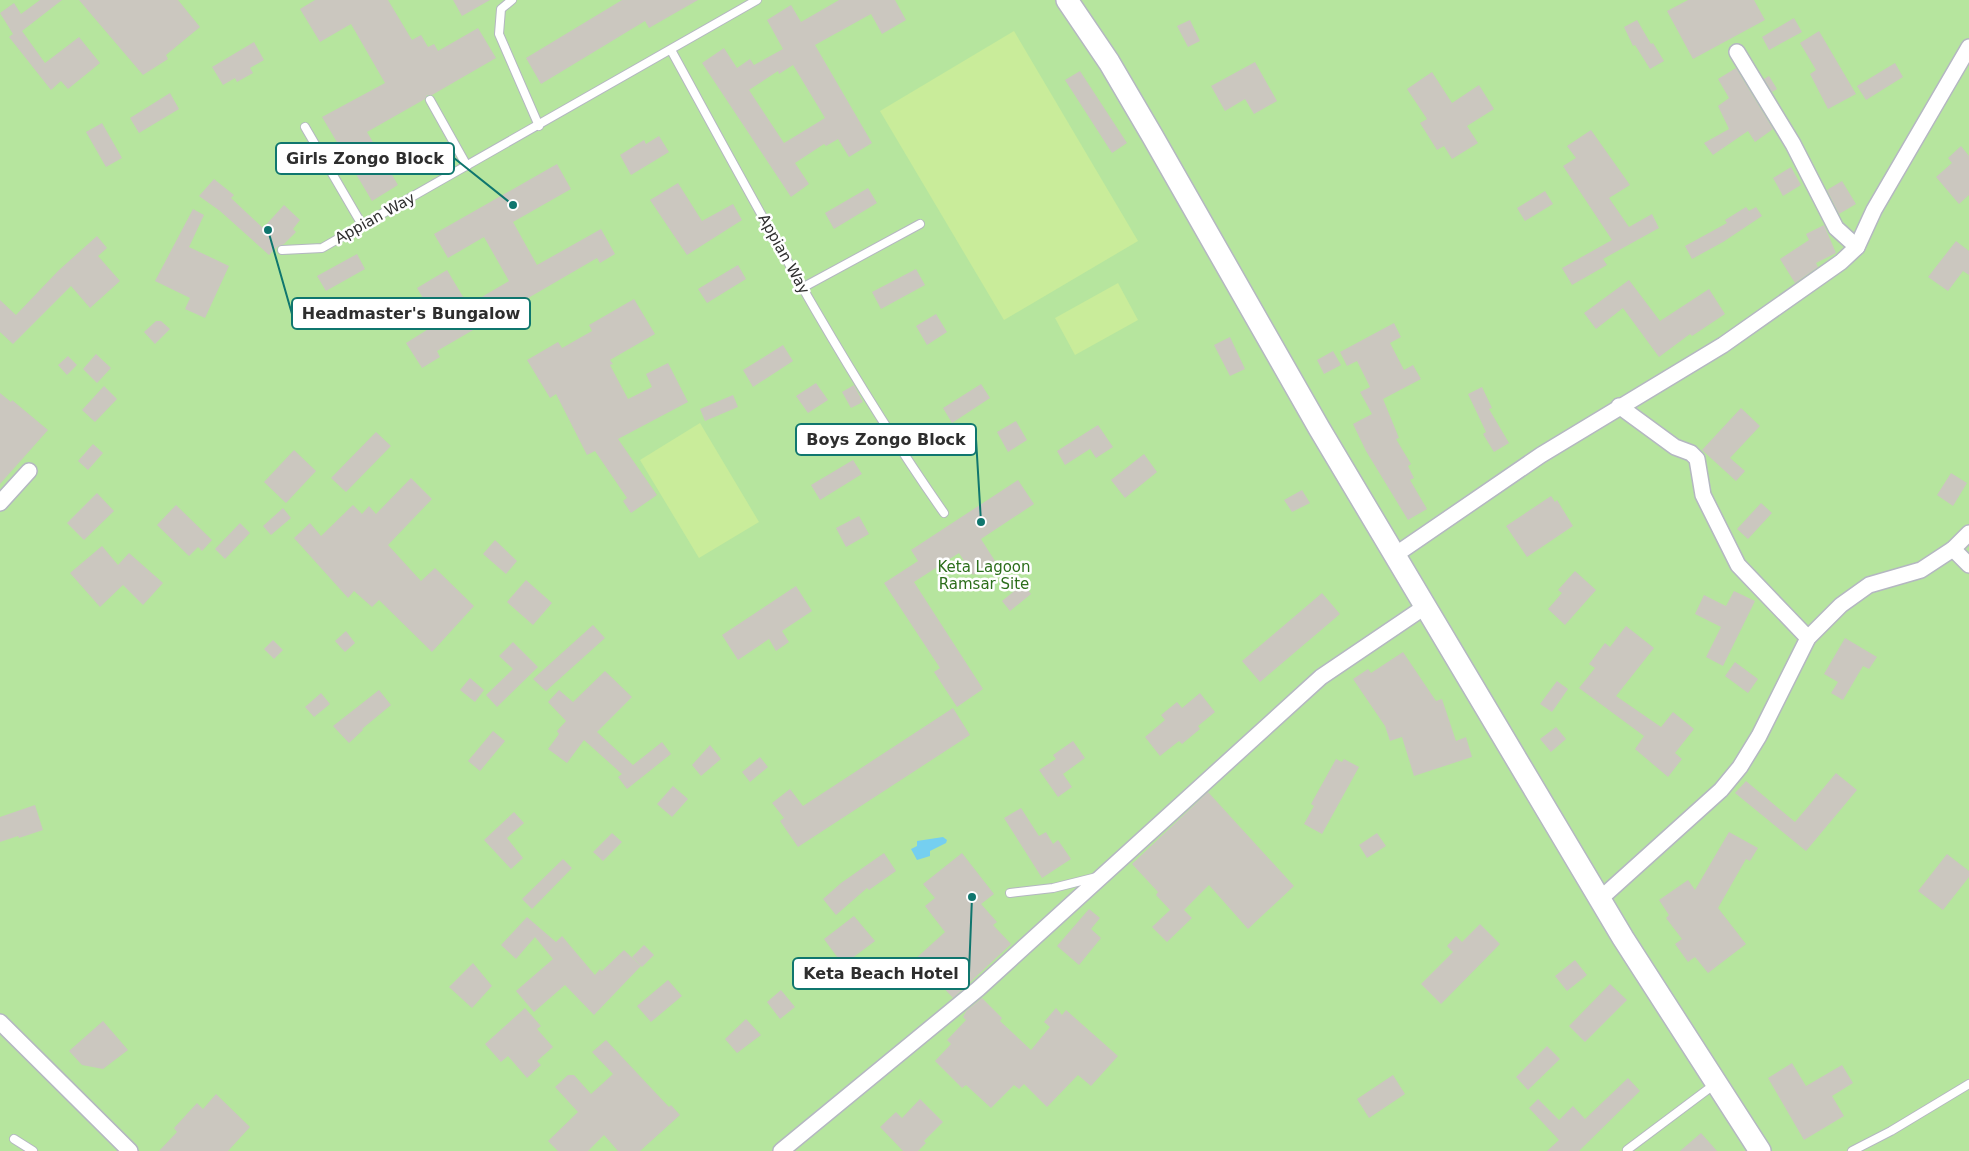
<svg xmlns="http://www.w3.org/2000/svg" width="1969" height="1151" font-family="'DejaVu Sans',sans-serif">
	<style>
		.green { fill: #b6e59e }
		.pitch { fill: #c9ec9a }
		.water { fill: #75cff0 }
		.building { fill: #cbc7bf; fill-rule: evenodd }
		.lines { fill: none; stroke-linecap: round; stroke-linejoin: round }
		.service-casing { stroke: #b4b7c1; stroke-width: 10 }
		.minor-casing { stroke: #b4b7c1; stroke-width: 18 }
		.secondary-casing { stroke: #b4b7c1; stroke-width: 24 }
		.service { stroke: #fff; stroke-width: 8 }
		.minor { stroke: #fff; stroke-width: 15 }
		.secondary { stroke: #fff; stroke-width: 21 }
		.labels { text-anchor: middle; stroke-width: 5; stroke-linejoin: round; paint-order: stroke }
		.street-label { font-size: 15px; fill: #2e2e2e; stroke: #fff }
		.park-label { font-size: 15px; fill: #2c6e1b; stroke: #fff }
		.leader { fill: none; stroke: #0f766e; stroke-width: 2 }
		.callout-dot { fill: #0f766e; stroke: #fff; stroke-width: 2 }
		.callout { fill: #fff; stroke: #0f766e; stroke-width: 2 }
		.callout-label { font-size: 16px; text-anchor: middle; font-weight: bold; fill: #2e2e2e }
	</style>
	<rect width="100%" height="100%" fill="#efe9e1"/>
	<!-- green -->
	<rect class="green" x="0" y="0" width="1969" height="1151"/>
	<!-- pitch -->
	<g class="pitch">
		<polygon points="1014,31 1138,241 1004,320 880,111"/>
		<polygon points="1118,283 1138,320 1075,355 1055,318"/>
		<polygon points="700,423 759,522 699,558 640,460"/>
	</g>
	<!-- water -->
	<polygon class="water" points="943,837 947,840 946,843 930,851 930,856 917,860 911,849 917,846 917,841"/>
	<!-- building -->
	<g class="building">
		<polygon points="40,0 62,0 22,31 45,63 79,37 100,63 68,89 61,81 51,90 9,37 13,34 0,13 14,3 21,14"/>
		<polygon points="79,0 178,0 200,27 166,55 168,59 143,75"/>
		<polygon points="315,0 388,0 412,40 421,35 428,47 434,44 438,51 478,28 496,58 432,95 427,95 425,99 367,132 398,185 372,201 322,117 385,83 351,24 320,42 300,9"/>
		<polygon points="453,0 490,0 462,16"/>
		<polygon points="622,0 698,0 649,28 645,21 541,84 526,58"/>
		<path d="M839,0H895L906,20L882,34L871,14L815,45L872,143L849,157L838,139L826,146L824,144L795,163L809,184L791,197L702,63L724,48L737,68L750,59L754,65L783,49L767,20L791,5L801,22ZM793,65L825,118L784,143L749,90L778,71L779,74Z"/>
		<polygon points="1688,0 1754,0 1765,20 1693,59 1667,11"/>
		<polygon points="1794,18 1802,32 1769,50 1762,37"/>
		<polygon points="1190,20 1200,41 1188,47 1177,26"/>
		<polygon points="1637,20 1651,44 1653,43 1664,61 1650,69 1635,45 1633,46 1624,27"/>
		<polygon points="1819,31 1856,94 1828,109 1810,74 1816,70 1800,43"/>
		<polygon points="254,42 264,60 250,68 253,73 237,82 235,78 223,85 212,67"/>
		<polygon points="1255,62 1277,101 1254,114 1245,99 1225,111 1211,86"/>
		<polygon points="1895,63 1903,77 1866,100 1857,86"/>
		<polygon points="1736,68 1773,129 1755,142 1748,131 1713,155 1704,143 1729,129 1718,106 1729,98 1718,79"/>
		<polygon points="1080,71 1127,143 1112,153 1065,80"/>
		<polygon points="1432,72 1452,103 1479,85 1494,109 1467,126 1478,143 1452,159 1444,146 1437,150 1420,123 1427,119 1407,89"/>
		<polygon points="1769,76 1777,89 1772,92 1764,79"/>
		<polygon points="170,93 179,109 139,133 130,118"/>
		<polygon points="102,123 122,158 106,167 86,132"/>
		<polygon points="1591,130 1630,185 1609,198 1629,227 1652,214 1659,228 1603,259 1607,265 1572,285 1562,268 1612,240 1563,166 1576,158 1567,146"/>
		<polygon points="659,136 669,152 631,175 620,155 644,140 646,144"/>
		<polygon points="1961,146 1969,156 1969,195 1959,204 1936,177 1952,163 1948,158"/>
		<polygon points="557,164 571,189 513,222 537,265 601,229 615,254 600,263 597,258 437,351 440,357 422,368 406,343 438,323 417,288 447,270 468,305 509,281 484,237 448,258 434,234"/>
		<polygon points="1791,167 1801,185 1783,196 1773,178"/>
		<polygon points="214,179 234,195 231,198 263,228 284,205 300,220 293,229 296,232 284,244 277,247 269,255 220,211 199,196"/>
		<polygon points="1842,181 1856,204 1839,214 1827,190"/>
		<polygon points="678,183 702,221 733,204 742,220 687,255 650,200"/>
		<polygon points="868,188 877,203 834,229 825,213"/>
		<polygon points="1545,191 1553,204 1525,221 1517,208"/>
		<polygon points="1746,207 1749,211 1756,207 1762,216 1723,242 1692,259 1685,246 1727,223 1725,220"/>
		<polygon points="193,209 204,215 189,247 229,266 205,318 185,309 190,298 155,281"/>
		<polygon points="1824,225 1836,253 1816,263 1818,267 1795,283 1780,259 1809,240 1806,234"/>
		<polygon points="97,236 107,248 98,256 120,281 90,308 71,286 13,344 0,332 0,300 16,315 58,271"/>
		<polygon points="1956,241 1969,251 1969,275 1963,271 1948,291 1928,277"/>
		<polygon points="357,254 365,269 326,291 317,276"/>
		<polygon points="738,265 746,279 707,303 698,289"/>
		<polygon points="916,269 925,285 881,309 872,292"/>
		<polygon points="1629,280 1660,321 1709,289 1725,314 1692,336 1690,334 1659,357 1623,308 1596,329 1584,313"/>
		<polygon points="634,299 655,334 610,360 613,364 610,365 628,399 652,387 646,374 668,363 688,402 618,439 657,495 631,513 623,501 627,498 595,451 587,455 556,394 550,398 527,360 558,342 562,348 592,331 589,325"/>
		<polygon points="936,314 947,332 927,345 916,326"/>
		<polygon points="156,321 161,321 170,329 155,344 144,332"/>
		<polygon points="1394,323 1401,337 1390,343 1404,370 1413,365 1421,379 1383,399 1399,438 1396,439 1411,464 1408,466 1414,478 1410,480 1427,509 1408,520 1366,451 1353,424 1372,414 1360,392 1370,387 1357,361 1347,366 1340,352"/>
		<polygon points="1230,337 1245,369 1230,376 1214,345"/>
		<polygon points="783,345 793,361 753,387 743,370"/>
		<polygon points="1333,351 1341,365 1324,374 1317,360"/>
		<polygon points="96,354 111,368 97,383 83,369"/>
		<polygon points="68,356 77,365 67,375 58,365"/>
		<polygon points="816,383 828,400 808,413 796,396"/>
		<polygon points="981,384 990,398 952,423 943,408"/>
		<polygon points="854,385 863,402 851,408 842,392"/>
		<polygon points="104,386 117,399 95,422 82,410"/>
		<polygon points="1482,387 1492,408 1489,409 1509,443 1494,452 1483,434 1486,432 1468,394"/>
		<polygon points="0,393 11,402 12,400 48,430 0,484"/>
		<polygon points="733,395 738,407 705,421 700,409"/>
		<polygon points="1741,408 1760,426 1730,458 1745,471 1736,481 1702,450"/>
		<polygon points="1016,421 1027,440 1008,452 997,432"/>
		<polygon points="1098,425 1113,447 1096,458 1090,449 1065,465 1057,451"/>
		<polygon points="376,432 391,446 346,492 331,478"/>
		<polygon points="93,444 103,453 88,470 78,461"/>
		<polygon points="294,450 316,471 286,503 264,482"/>
		<polygon points="1144,454 1157,472 1125,498 1111,480"/>
		<polygon points="853,460 862,474 820,500 811,485"/>
		<polygon points="1951,473 1967,483 1953,506 1937,495"/>
		<polygon points="411,478 432,499 388,545 421,581 435,568 474,606 432,652 379,600 372,607 354,591 348,598 294,538 310,523 321,536 353,505 362,514 369,506 376,514"/>
		<polygon points="1018,480 1034,504 981,539 995,561 973,575 959,553 914,582 983,689 957,707 934,672 940,668 884,583 918,561 911,550"/>
		<polygon points="1302,490 1310,503 1292,512 1284,500"/>
		<polygon points="97,493 114,511 84,540 67,523"/>
		<polygon points="1551,496 1555,502 1557,500 1573,526 1527,557 1506,526"/>
		<polygon points="1761,503 1772,513 1748,539 1737,529"/>
		<polygon points="176,505 212,540 202,551 198,547 189,556 157,525"/>
		<polygon points="283,508 291,518 271,535 263,526"/>
		<polygon points="859,516 869,534 846,547 836,528"/>
		<polygon points="240,523 250,533 225,559 215,549"/>
		<polygon points="495,540 517,561 506,574 483,554"/>
		<polygon points="102,546 118,565 129,553 163,583 143,605 123,585 100,607 70,573"/>
		<polygon points="1575,571 1596,590 1565,625 1548,609 1562,593 1558,590"/>
		<polygon points="526,580 552,603 533,625 507,602"/>
		<polygon points="1023,584 1031,594 1010,611 1002,601"/>
		<polygon points="796,586 812,611 782,631 789,642 776,651 769,639 738,660 722,635"/>
		<polygon points="1734,591 1755,601 1723,666 1706,657 1721,627 1695,614 1704,595 1726,606"/>
		<polygon points="1322,593 1340,614 1260,682 1242,661"/>
		<polygon points="593,625 605,638 546,691 533,679"/>
		<polygon points="1626,626 1654,648 1616,696 1661,727 1673,712 1694,729 1675,753 1682,759 1668,777 1635,749 1644,736 1579,688 1595,668 1589,664 1605,643 1610,647"/>
		<polygon points="346,631 355,643 345,652 335,641"/>
		<polygon points="1845,638 1877,657 1869,669 1863,666 1843,700 1831,693 1838,682 1824,674"/>
		<polygon points="273,640 283,650 274,659 264,649"/>
		<polygon points="513,642 538,667 497,707 486,695 513,669 499,656"/>
		<polygon points="1403,652 1436,701 1442,699 1456,741 1466,737 1472,757 1414,776 1402,737 1390,741 1385,726 1353,679 1368,669 1371,673"/>
		<polygon points="1735,662 1758,679 1748,693 1725,676"/>
		<polygon points="605,671 632,697 597,732 633,765 662,742 671,754 627,789 618,777 622,774 584,740 567,763 548,749 559,734 557,731 566,721 548,702 559,690 573,702"/>
		<polygon points="470,678 484,690 475,702 460,690"/>
		<polygon points="1557,681 1568,689 1552,712 1540,704"/>
		<polygon points="379,690 391,705 362,729 363,730 349,743 333,726"/>
		<polygon points="321,693 330,704 314,717 305,707"/>
		<polygon points="1200,693 1215,712 1198,726 1200,729 1182,744 1179,741 1160,756 1145,737 1165,720 1161,715 1177,702 1182,708"/>
		<polygon points="953,708 970,735 798,847 780,821 784,818 772,803 790,789 803,806"/>
		<polygon points="1556,727 1566,739 1551,752 1540,739"/>
		<polygon points="493,731 505,741 480,771 468,761"/>
		<polygon points="1073,741 1085,758 1063,774 1072,787 1058,797 1039,770 1056,759 1053,755"/>
		<polygon points="710,745 721,759 701,776 692,765"/>
		<polygon points="760,757 768,767 750,782 742,772"/>
		<polygon points="1336,759 1342,762 1344,759 1359,767 1322,834 1304,824 1314,806 1311,804"/>
		<polygon points="1836,773 1857,790 1806,851 1735,793 1746,781 1795,822"/>
		<polygon points="673,786 688,799 672,817 657,804"/>
		<polygon points="1208,792 1294,886 1248,929 1209,885 1184,910 1192,918 1167,942 1152,927 1170,910 1156,895 1158,892 1132,864"/>
		<polygon points="35,805 43,830 19,838 18,836 0,842 0,817"/>
		<polygon points="1021,808 1039,836 1046,832 1053,844 1058,840 1071,859 1042,878 1004,818"/>
		<polygon points="514,812 524,823 507,838 523,858 511,869 484,840"/>
		<polygon points="1729,832 1758,848 1750,861 1746,859 1718,908 1746,944 1708,973 1695,957 1688,962 1675,944 1682,939 1666,918 1669,915 1659,900 1688,880 1695,890"/>
		<polygon points="612,833 622,842 603,861 593,852"/>
		<polygon points="1377,833 1386,846 1367,858 1359,845"/>
		<polygon points="884,853 896,871 869,890 867,888 836,915 823,899 841,883"/>
		<polygon points="962,853 994,894 981,904 997,922 993,925 1011,944 953,998 928,971 914,984 902,971 945,932 925,906 935,898 923,884"/>
		<polygon points="1947,854 1969,871 1969,877 1943,910 1918,891"/>
		<polygon points="563,859 572,868 532,909 522,899"/>
		<polygon points="1089,909 1100,918 1091,929 1101,938 1079,965 1057,946"/>
		<polygon points="854,916 875,941 843,965 824,939"/>
		<polygon points="527,917 556,942 562,936 595,975 600,969 602,971 624,950 641,966 594,1015 565,985 534,1012 516,991 553,959 535,937 516,959 501,945"/>
		<polygon points="1480,924 1500,944 1441,1004 1421,984 1453,952 1447,946 1456,936 1462,942"/>
		<polygon points="644,945 654,955 642,967 632,957"/>
		<polygon points="1575,960 1587,975 1567,991 1555,976"/>
		<polygon points="473,963 492,986 472,1008 449,987"/>
		<polygon points="668,980 682,996 651,1022 637,1006"/>
		<polygon points="1610,984 1627,1000 1585,1042 1569,1026"/>
		<polygon points="781,990 795,1007 780,1019 767,1002"/>
		<polygon points="982,998 1002,1018 1000,1021 1031,1050 1050,1027 1044,1022 1056,1008 1062,1015 1066,1010 1118,1056 1091,1086 1078,1075 1047,1107 1024,1084 1019,1089 1014,1085 991,1108 966,1085 962,1088 935,1061 951,1044 947,1040 966,1020 963,1017 966,1011"/>
		<polygon points="525,1008 541,1026 537,1029 553,1047 537,1061 541,1065 527,1078 508,1056 501,1062 485,1044"/>
		<polygon points="746,1019 761,1035 737,1053 725,1039"/>
		<polygon points="103,1021 128,1050 103,1069 82,1065 69,1051"/>
		<polygon points="606,1040 669,1107 671,1105 680,1115 640,1151 618,1151 604,1135 588,1151 558,1151 548,1141 578,1112 555,1087 568,1075 574,1075 591,1094 613,1074 592,1052"/>
		<polygon points="1547,1046 1560,1059 1528,1090 1516,1077"/>
		<polygon points="1792,1063 1806,1086 1842,1065 1853,1083 1832,1096 1844,1116 1804,1140 1768,1078"/>
		<polygon points="1393,1075 1405,1094 1369,1118 1357,1099"/>
		<polygon points="1628,1078 1640,1091 1579,1151 1547,1151 1559,1140 1529,1108 1538,1099 1559,1120 1573,1106 1585,1119"/>
		<polygon points="216,1094 250,1127 228,1151 159,1151 177,1132 174,1128 197,1103 203,1109"/>
		<polygon points="920,1099 943,1122 924,1141 926,1143 918,1151 903,1151 880,1127 896,1112 902,1118"/>
		<polygon points="1701,1133 1717,1151 1680,1151"/>
	</g>
	<g class="lines">
		<defs>
			<g id="service">
				<polyline points="512,0 501,9 499,34 539,126"/>
				<path d="M671,50C757,207 841,366 944,513"/>
				<polyline points="430,100 467,166"/>
				<polyline points="305,127 361,223"/>
				<polyline points="282,250 322,248 757,0"/>
				<polyline points="802,288 920,224"/>
				<polyline points="1010,893 1053,888 1097,877"/>
				<polyline points="14,1139 33,1151"/>
				<polyline points="1627,1150 1715,1084"/>
				<polyline points="1852,1151 1891,1131 1969,1084"/>
			</g>
			<g id="minor">
				<polyline points="1737,52 1793,144 1836,228 1857,247"/>
				<polyline points="1619,406 1675,447 1691,453 1697,459 1703,495 1738,565 1808,638"/>
				<polyline points="0,503 29,471"/>
				<polyline points="1953,549 1969,565"/>
				<polyline points="1395,555 1541,455 1723,345 1841,262 1857,247 1874,210 1969,47"/>
				<polyline points="1600,899 1721,790 1740,767 1759,736 1808,638 1841,605 1869,585 1921,570 1953,549 1969,533"/>
				<polyline points="0,1022 130,1151"/>
				<polyline points="781,1151 978,989 1321,677 1426,606"/>
			</g>
			<polyline id="secondary" points="1067,0 1109,62 1153,137 1319,428 1623,938 1760,1151"/>
		</defs>
		<!-- service casing -->
		<use href="#service" class="service-casing"/>
		<!-- minor casing -->
		<use href="#minor" class="minor-casing"/>
		<!-- secondary casing -->
		<use href="#secondary" class="secondary-casing"/>
		<!-- service -->
		<use href="#service" class="service"/>
		<!-- minor -->
		<use href="#minor" class="minor"/>
		<!-- secondary -->
		<use href="#secondary" class="secondary"/>
	</g>
	<g class="labels">
		<!-- street labels -->
		<g class="street-label">
			<text transform="translate(375 218) rotate(-29)" y="5">Appian Way</text>
			<text transform="translate(784 254) rotate(61)" y="5">Appian Way</text>
		</g>
		<!-- park labels -->
		<g class="park-label">
			<text x="984" y="572">Keta Lagoon<tspan x="984" dy="17">Ramsar Site</tspan></text>
		</g>
	</g>
	<!-- callouts -->
	<path class="leader" d="M513 205L454 158M268 230L292 314M981 522L976 439M972 897L969 973"/>
	<g class="callout-dot">
		<circle cx="513" cy="205" r="5"/>
		<circle cx="268" cy="230" r="5"/>
		<circle cx="981" cy="522" r="5"/>
		<circle cx="972" cy="897" r="5"/>
	</g>
	<g class="callout">
		<rect x="276" y="143" width="178" height="31" rx="5"/>
		<rect x="292" y="298" width="238" height="31" rx="5"/>
		<rect x="796" y="424" width="180" height="31" rx="5"/>
		<rect x="793" y="958" width="176" height="31" rx="5"/>
	</g>
	<g class="callout-label">
		<text x="365" y="164">Girls Zongo Block</text>
		<text x="411" y="319">Headmaster's Bungalow</text>
		<text x="886" y="445">Boys Zongo Block</text>
		<text x="881" y="979">Keta Beach Hotel</text>
	</g>
</svg>
